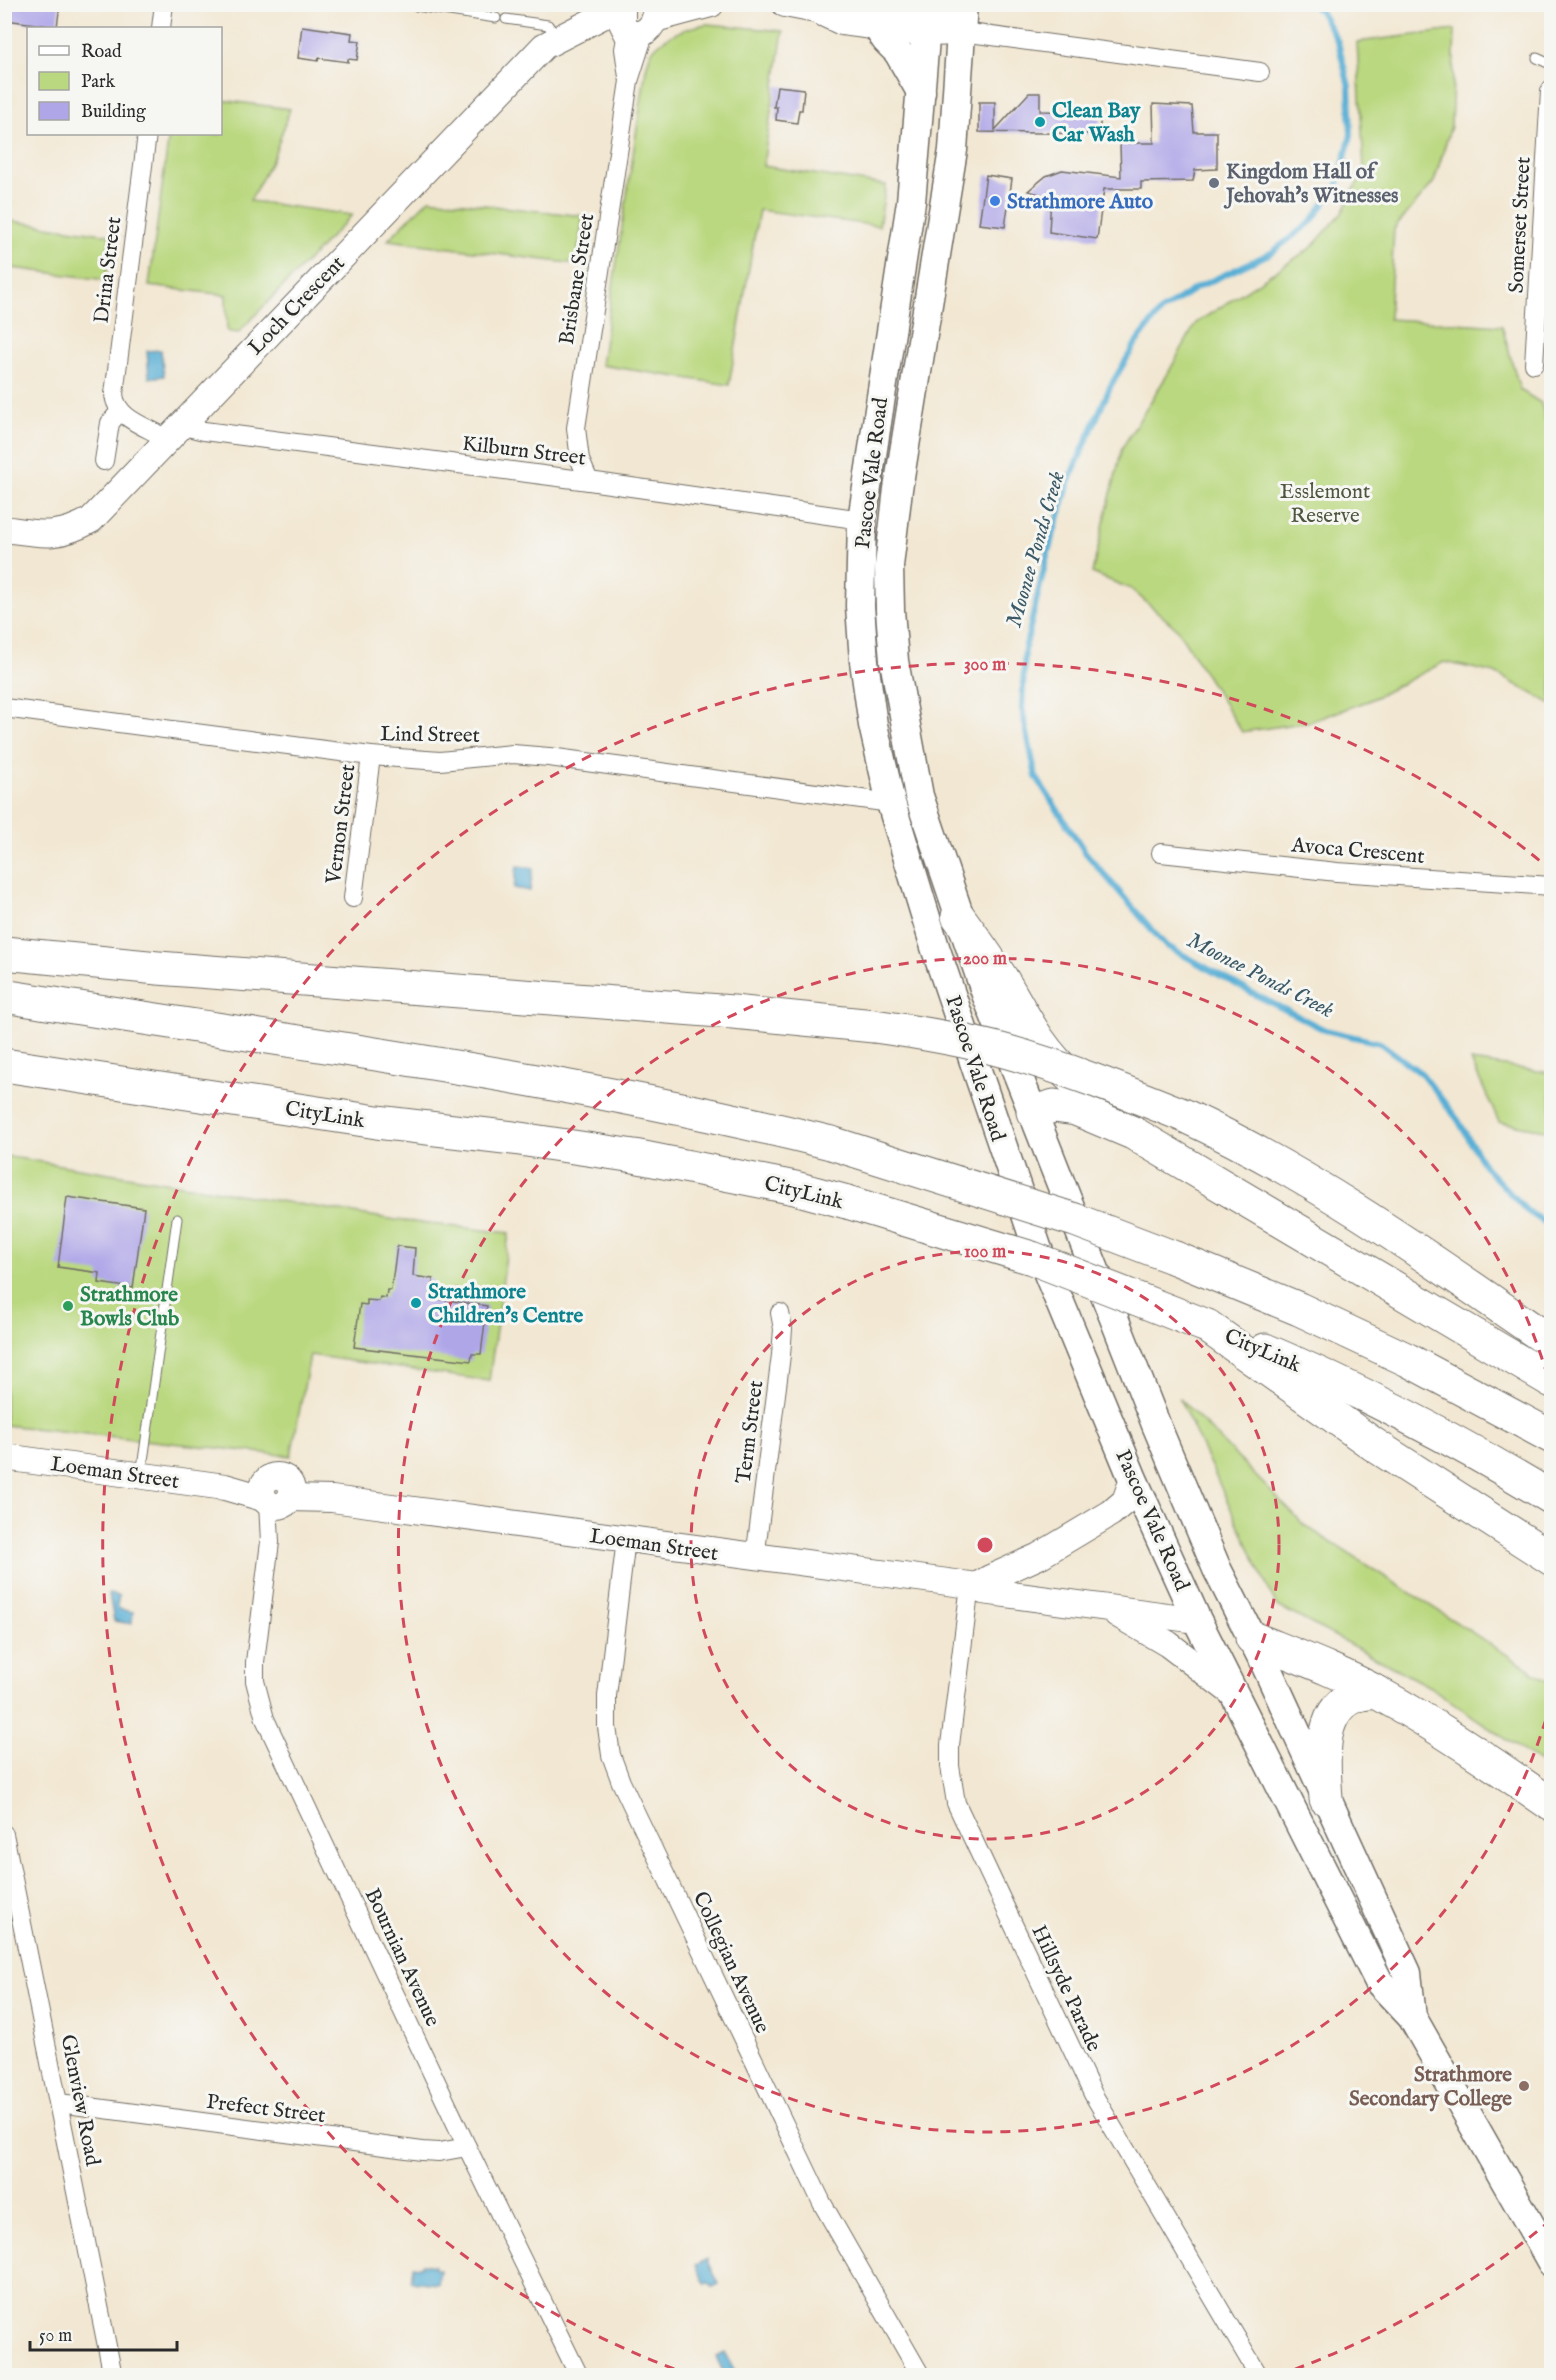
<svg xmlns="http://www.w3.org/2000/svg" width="1556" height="2380" font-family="'IM FELL English',serif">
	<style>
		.green { fill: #bad87f; stroke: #728255; stroke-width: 1.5 }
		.water { fill: #59afd5; stroke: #426d80; stroke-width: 1.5 }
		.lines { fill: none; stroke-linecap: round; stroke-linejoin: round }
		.stream { stroke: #59afd5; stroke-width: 6 }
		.building { fill: #afa6e8 }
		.lane-casing { stroke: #716d65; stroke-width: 11 }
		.street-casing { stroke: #716d65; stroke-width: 20 }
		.secondary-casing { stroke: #716d65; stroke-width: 28 }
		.primary-casing { stroke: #716d65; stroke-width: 31 }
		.highway-casing { stroke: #716d65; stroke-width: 35 }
		.lane { stroke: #fff; stroke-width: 9 }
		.street { stroke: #fff; stroke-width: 18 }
		.secondary { stroke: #fff; stroke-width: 26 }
		.primary { stroke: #fff; stroke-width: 28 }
		.highway { stroke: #fff; stroke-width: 33 }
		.highway-bridge-casing { stroke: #716d65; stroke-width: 35; stroke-linecap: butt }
		.highway-bridge { stroke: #fff; stroke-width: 33 }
		.ring { fill: none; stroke: #d1495b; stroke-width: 3; stroke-dasharray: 10 8 }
		.culture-dot { fill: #0f9aa8; stroke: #f6f6f2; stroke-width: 2 }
		.worship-dot { fill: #6b7280; stroke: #f6f6f2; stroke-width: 2 }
		.shop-dot { fill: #3f7fe0; stroke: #f6f6f2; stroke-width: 2 }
		.leisure-dot { fill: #2e9e5b; stroke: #f6f6f2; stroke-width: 2 }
		.education-dot { fill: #8d6e63; stroke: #f6f6f2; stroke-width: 2 }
		.labels { text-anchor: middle; stroke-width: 6; stroke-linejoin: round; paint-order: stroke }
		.culture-label { font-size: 21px; font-weight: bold; fill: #0d838f; stroke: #f6f6f2; text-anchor: start }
		.worship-label { font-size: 21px; font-weight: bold; fill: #5b616d; stroke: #f6f6f2; text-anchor: start }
		.shop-label { font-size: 21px; font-weight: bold; fill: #366cbe; stroke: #f6f6f2; text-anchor: start }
		.street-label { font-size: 21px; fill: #2b2b2b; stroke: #f6f6f2 }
		.park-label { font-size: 21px; fill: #4f5640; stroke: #f6f6f2 }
		.leisure-label { font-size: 21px; font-weight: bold; fill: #27864d; stroke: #f6f6f2; text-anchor: start }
		.education-label { font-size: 21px; font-weight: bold; fill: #785e54; stroke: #f6f6f2; text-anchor: end }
		.water-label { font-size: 22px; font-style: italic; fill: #3b5966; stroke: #f6f6f2 }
		.centre { fill: #d1495b; stroke: #f6f6f2; stroke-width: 3 }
		.ring-label { font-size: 18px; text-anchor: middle; font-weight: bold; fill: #d1495b; stroke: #f6f6f2; stroke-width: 6; stroke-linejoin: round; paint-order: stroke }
	</style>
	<rect width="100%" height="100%" fill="#f6f6f2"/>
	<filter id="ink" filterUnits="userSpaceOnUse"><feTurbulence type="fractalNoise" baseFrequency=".0167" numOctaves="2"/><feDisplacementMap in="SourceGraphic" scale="12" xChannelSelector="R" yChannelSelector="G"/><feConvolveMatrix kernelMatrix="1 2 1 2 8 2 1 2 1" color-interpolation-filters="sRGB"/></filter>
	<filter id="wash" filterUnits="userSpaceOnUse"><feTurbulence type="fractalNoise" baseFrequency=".008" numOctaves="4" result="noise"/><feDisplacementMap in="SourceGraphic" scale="24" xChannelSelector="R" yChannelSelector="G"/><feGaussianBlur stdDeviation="1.35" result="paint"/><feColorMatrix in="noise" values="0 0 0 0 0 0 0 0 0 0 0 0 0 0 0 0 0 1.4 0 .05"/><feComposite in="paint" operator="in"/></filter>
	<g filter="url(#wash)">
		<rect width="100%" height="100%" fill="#f2e7d2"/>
		<!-- green -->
		<g class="green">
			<path d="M707,24L783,31L763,166L886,185L879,226L759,210L729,385L601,365L646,69C648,63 649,55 652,51C664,35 689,27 707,24Z"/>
			<polygon points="1455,30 1451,126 1434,182 1394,229 1389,319 1502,326 1520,390 1541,403 1552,445 1551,704 1495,673 1444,662 1368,701 1309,722 1242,732 1177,629 1131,589 1092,573 1122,448 1167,375 1196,323 1311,248 1342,213 1364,169 1357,42"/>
			<polygon points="221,100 290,109 274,156 250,201 352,215 238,333 227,331 226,295 149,286 169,134 220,134"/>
			<polygon points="429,199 583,216 576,264 388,240"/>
			<polygon points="5,220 110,235 106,280 5,267"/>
			<polygon points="1471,1061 1551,1073 1551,1131 1499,1122"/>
			<polygon points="5,1156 396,1220 509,1233 489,1381 310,1355 291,1456 5,1425"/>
			<polygon points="1179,1398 1304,1525 1551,1683 1551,1770 1430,1687 1276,1605"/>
		</g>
		<!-- water -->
		<g class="water">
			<polygon points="161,350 164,376 149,378 147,351"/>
			<polygon points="517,866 533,868 530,891 514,888"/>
			<polygon points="109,1594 119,1596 117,1605 119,1609 133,1612 132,1624 114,1621"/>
			<polygon points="707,2259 719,2284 713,2287 710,2283 705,2284 696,2265"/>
			<polygon points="422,2264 434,2266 434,2269 440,2270 438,2284 411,2281 413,2266 421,2267"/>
			<polygon points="725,2353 735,2371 734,2375 725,2375 716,2357"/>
		</g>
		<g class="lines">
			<!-- stream -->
			<polyline class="stream" points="1312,4 1320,11 1338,42 1349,87 1351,135 1338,184 1311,222 1271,253 1196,288 1160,312 1136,343 1111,385 1071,476 1047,556 1025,649 1022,708 1036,777 1085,852 1165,945 1254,994 1325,1030 1380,1043 1422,1074 1458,1120 1485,1167 1527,1211 1552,1227"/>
		</g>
		<g id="blocks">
			<!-- building -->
			<g class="building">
				<polygon points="9,4 60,4 57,27 6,20"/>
				<polygon points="302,26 352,33 351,40 360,41 357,60 348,59 348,62 319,58 318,61 298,58"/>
				<polygon points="777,86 804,89 802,110 799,110 797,123 776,120 777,107 774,107"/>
				<polygon points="1029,93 1040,93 1040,111 1100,112 1100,134 979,132 979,102 995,102 995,130"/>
				<polygon points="1153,104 1192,106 1194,132 1217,132 1217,169 1195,170 1193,181 1141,182 1141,189 1104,189 1097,239 1049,232 1051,197 1028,191 1046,176 1062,170 1121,177 1120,143 1154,143"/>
				<polygon points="986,175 1012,179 1005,227 979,224"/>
				<polygon points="67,1197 144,1208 133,1288 99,1283 100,1273 58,1267"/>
				<polygon points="397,1246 415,1248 413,1276 433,1279 432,1298 487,1306 481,1354 472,1354 471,1361 354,1347 360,1304 367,1305 367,1300 379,1301 380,1297 386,1298 387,1290 391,1290"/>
			</g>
		</g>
	</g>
	<g filter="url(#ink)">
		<use href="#blocks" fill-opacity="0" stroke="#716d65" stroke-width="1.5"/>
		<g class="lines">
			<defs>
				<g id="lane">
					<polyline points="403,4 496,18"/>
					<polyline points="506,19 548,25 557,38"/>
					<polyline points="1537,58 1552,65"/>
					<polyline points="141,1475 177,1219"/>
				</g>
				<g id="street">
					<polyline points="161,28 164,4"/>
					<polyline points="962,32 1260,72"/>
					<polyline points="627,33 624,49 628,77"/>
					<path d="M147,134L114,394C116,420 149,427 167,439"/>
					<polyline points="1534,364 1550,91 1552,88"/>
					<polyline points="182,423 192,428 204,431 589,481 862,520"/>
					<polyline points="104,461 110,423 120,411"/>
					<polyline points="589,481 580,460 576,428 629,81 644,34"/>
					<polyline points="4,708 371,756 440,761 513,754 549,757 891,803"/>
					<polyline points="1161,853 1337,872 1552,886"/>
					<polyline points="353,898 371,756"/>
					<polyline points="268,1503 270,1542 255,1662 255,1681 265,1719 467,2147 579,2376"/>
					<polyline points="626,1539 607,1696 607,1727 611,1755 621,1782 822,2203 921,2376"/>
					<polyline points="755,1558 781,1355 783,1329 780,1313"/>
					<polyline points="970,1585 950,1745 950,1766 956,1803 1093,2094 1259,2376"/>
					<polyline points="4,1834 113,2376"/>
					<polyline points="59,2103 422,2151 439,2152 467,2147"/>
				</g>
				<g id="secondary">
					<path d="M622,4V23L627,33C647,39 657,23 657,4"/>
					<polyline points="785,4 816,10 842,22 927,33 962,32"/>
					<polyline points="854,4 928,12 944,21"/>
					<polyline points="655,19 711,4"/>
					<path d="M4,529C41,534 57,539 91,520L544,46L622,6"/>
					<polyline points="4,1457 225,1487 263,1498"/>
					<circle cx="277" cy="1491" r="15"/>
					<polyline points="290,1498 332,1499 970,1585 983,1591 1197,1620"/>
					<polyline points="976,1586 990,1578 1039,1556 1111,1513 1125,1501 1133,1479"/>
					<polyline points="1117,1614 1168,1644 1235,1695"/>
				</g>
				<g id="primary">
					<polyline points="928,4 911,202 862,520 860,606 864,661 873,725 891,803 935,947 1037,1247 1133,1479 1197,1620 1379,1982 1412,2017 1552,2263"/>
					<polyline points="963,4 953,150 898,489 889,566 890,610 894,661 919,796 986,994 1157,1427 1217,1569 1266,1666 1407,1973 1412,2017"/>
					<polyline points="877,27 886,40 898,52 921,92"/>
				</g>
				<g id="highway">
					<path d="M958,916C974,938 991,961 1005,984C1026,1020 1040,1050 1072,1078"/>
					<polyline points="4,953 158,968 733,1012 874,1026"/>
					<path d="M4,996C280,1041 559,1075 831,1143"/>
					<polyline points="4,1065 377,1122 513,1138 634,1156 795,1188 847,1202"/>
					<polyline points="1033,1112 1054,1106 1076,1109 1133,1133 1552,1381"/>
					<path d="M1183,1115C1315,1176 1432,1260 1552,1343"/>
					<polyline points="1175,1258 1299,1309 1408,1360 1552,1437"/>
					<polyline points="1207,1326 1373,1444 1552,1559"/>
					<path d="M1265,1350C1364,1392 1460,1442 1552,1498"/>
					<path d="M1252,1638C1294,1655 1338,1671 1378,1693C1438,1726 1495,1765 1552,1805"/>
					<path d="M1326,1799C1324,1765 1316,1708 1358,1695C1364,1693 1371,1693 1377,1692"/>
				</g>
			</defs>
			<!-- lane casing -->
			<use href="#lane" class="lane-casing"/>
			<!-- street casing -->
			<use href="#street" class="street-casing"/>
			<!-- secondary casing -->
			<use href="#secondary" class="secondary-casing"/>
			<!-- primary casing -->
			<use href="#primary" class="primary-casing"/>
			<!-- highway casing -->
			<use href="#highway" class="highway-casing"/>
			<!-- lane -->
			<use href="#lane" class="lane"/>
			<!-- street -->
			<use href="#street" class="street"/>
			<!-- secondary -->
			<use href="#secondary" class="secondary"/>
			<!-- primary -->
			<use href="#primary" class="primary"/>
			<!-- highway -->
			<use href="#highway" class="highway"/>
			<defs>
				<g id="highway-bridge">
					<path d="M874,1026C917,1032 959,1039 1001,1050C1063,1067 1123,1091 1183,1115"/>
					<polyline points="831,1143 1075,1220 1175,1258"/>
					<polyline points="847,1202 1032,1258 1207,1326"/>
				</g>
			</defs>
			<!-- highway-bridge casing -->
			<use href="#highway-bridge" class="highway-bridge-casing"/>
			<!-- highway-bridge -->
			<use href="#highway-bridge" class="highway-bridge"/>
		</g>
	</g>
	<!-- distance rings -->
	<g class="ring">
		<circle cx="985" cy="1545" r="294"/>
		<path d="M1551 1702A587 587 0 1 1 1551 1388"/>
		<path d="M1551 2220A881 881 0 0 1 1279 2375M691 2375A881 881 0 1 1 1551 870"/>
	</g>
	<!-- markers -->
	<g class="culture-dot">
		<circle cx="1040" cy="122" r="6"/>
		<circle cx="416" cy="1303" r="6"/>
	</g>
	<circle class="worship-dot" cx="1214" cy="183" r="6"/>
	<circle class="shop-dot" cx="995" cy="201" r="6"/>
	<circle class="leisure-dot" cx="68" cy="1306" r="6"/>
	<circle class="education-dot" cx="1524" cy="2086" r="6"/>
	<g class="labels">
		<!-- culture labels -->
		<g class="culture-label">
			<text x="1052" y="117">Clean Bay<tspan x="1052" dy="24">Car Wash</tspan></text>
			<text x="428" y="1298">Strathmore<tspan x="428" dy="24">Children's Centre</tspan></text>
		</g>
		<!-- worship labels -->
		<g class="worship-label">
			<text x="1226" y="178">Kingdom Hall of<tspan x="1226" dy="24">Jehovah's Witnesses</tspan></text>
		</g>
		<!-- shop labels -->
		<g class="shop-label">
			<text x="1007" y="208">Strathmore Auto</text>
		</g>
		<!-- street labels -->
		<g class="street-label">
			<text transform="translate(1519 225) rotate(-87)" y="7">Somerset Street</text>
			<text transform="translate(107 270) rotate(-83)" y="7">Drina Street</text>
			<text transform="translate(576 279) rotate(-81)" y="7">Brisbane Street</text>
			<text transform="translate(296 305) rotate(-46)" y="7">Loch Crescent</text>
			<text transform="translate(524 450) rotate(7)" y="7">Kilburn Street</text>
			<text transform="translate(871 473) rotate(-83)" y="7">Pascoe Vale Road</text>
			<text transform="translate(430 734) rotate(1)" y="7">Lind Street</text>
			<text transform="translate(340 824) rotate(-83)" y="7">Vernon Street</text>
			<text transform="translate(1358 850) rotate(5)" y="7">Avoca Crescent</text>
			<text transform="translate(976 1068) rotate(72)" y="7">Pascoe Vale Road</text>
			<text transform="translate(325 1114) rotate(9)" y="7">CityLink</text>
			<text transform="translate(804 1192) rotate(14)" y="7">CityLink</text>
			<text transform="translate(1263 1350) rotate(23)" y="7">CityLink</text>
			<text transform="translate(749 1432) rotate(-83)" y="7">Term Street</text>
			<text transform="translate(115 1472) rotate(8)" y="7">Loeman Street</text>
			<text transform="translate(1153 1520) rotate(66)" y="7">Pascoe Vale Road</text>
			<text transform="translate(654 1544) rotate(8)" y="7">Loeman Street</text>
			<text transform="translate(403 1957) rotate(65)" y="7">Bournian Avenue</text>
			<text transform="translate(732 1962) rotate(65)" y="7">Collegian Avenue</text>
			<text transform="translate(1067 1988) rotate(65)" y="7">Hillsyde Parade</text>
			<text transform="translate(81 2100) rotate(79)" y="7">Glenview Road</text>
			<text transform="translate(266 2108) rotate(7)" y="7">Prefect Street</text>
		</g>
		<!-- park labels -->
		<g class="park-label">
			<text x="1325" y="498">Esslemont<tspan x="1325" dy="24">Reserve</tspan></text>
		</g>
		<!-- leisure labels -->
		<g class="leisure-label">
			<text x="80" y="1301">Strathmore<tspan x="80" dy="24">Bowls Club</tspan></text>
		</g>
		<!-- education labels -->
		<g class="education-label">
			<text x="1512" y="2081">Strathmore<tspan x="1512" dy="24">Secondary College</tspan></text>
		</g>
		<!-- water labels -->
		<g class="water-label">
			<text transform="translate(1034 549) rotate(-74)" y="8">Moonee Ponds Creek</text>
			<text transform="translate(1261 974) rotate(27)" y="8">Moonee Ponds Creek</text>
		</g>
	</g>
	<circle cx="985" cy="1545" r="9" class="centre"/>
	<g class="ring-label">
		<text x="985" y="670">300 m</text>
		<text x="985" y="964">200 m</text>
		<text x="985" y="1257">100 m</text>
	</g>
	<!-- margin -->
	<rect width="1556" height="2380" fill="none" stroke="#f6f6f2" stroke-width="24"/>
	<!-- legend -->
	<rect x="27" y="27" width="195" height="108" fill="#f6f6f2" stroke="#a5a5a2" stroke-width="1.5"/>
	<rect x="39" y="46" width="30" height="9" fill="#ffffff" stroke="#a5a5a2" stroke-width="1.5"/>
	<text x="81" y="57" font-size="18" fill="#2b2b2b">Road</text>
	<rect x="39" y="72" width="30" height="18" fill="#bad87f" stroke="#a5a5a2" stroke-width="1.5"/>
	<text x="81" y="87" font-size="18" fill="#2b2b2b">Park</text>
	<rect x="39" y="102" width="30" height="18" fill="#afa6e8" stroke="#a5a5a2" stroke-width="1.5"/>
	<text x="81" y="117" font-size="18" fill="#2b2b2b">Building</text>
	<!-- scale -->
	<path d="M30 2341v9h147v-9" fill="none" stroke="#2b2b2b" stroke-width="3"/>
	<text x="39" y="2341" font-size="18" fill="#2b2b2b" stroke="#f6f6f2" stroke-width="4.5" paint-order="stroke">50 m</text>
</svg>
